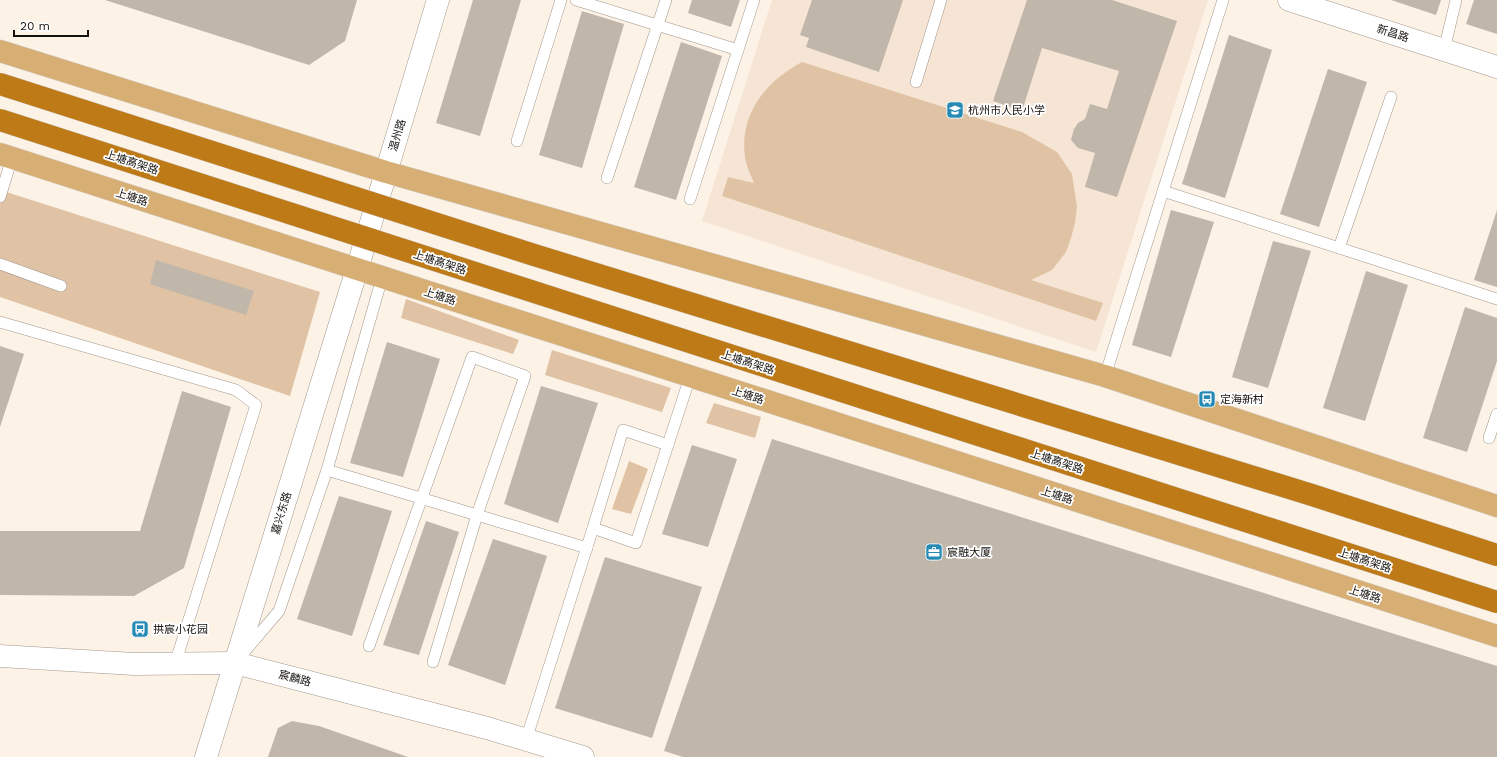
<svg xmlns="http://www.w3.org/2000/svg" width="1497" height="757" font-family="'Work Sans','Noto Sans SC',sans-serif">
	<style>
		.built { fill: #f6e5d4 }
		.green { fill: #dfc3a4 }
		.building { fill: #c0b6aa }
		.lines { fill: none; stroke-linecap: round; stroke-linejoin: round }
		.lane-casing { stroke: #a2978d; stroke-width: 12 }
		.street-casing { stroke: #a2978d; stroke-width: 23 }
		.primary-casing { stroke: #d5d4d4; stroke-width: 23 }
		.lane { stroke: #fff; stroke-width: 11 }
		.street { stroke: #fff; stroke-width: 22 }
		.primary { stroke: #d7af74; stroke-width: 22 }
		.highway-bridge-casing { stroke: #d5d4d4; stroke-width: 23; stroke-linecap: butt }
		.highway-bridge { stroke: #bd7a17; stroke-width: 22 }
		.labels { text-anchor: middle; stroke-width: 3.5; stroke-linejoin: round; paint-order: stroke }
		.street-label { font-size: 11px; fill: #15120e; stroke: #fff }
		.poi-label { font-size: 11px; fill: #15120e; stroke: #fff; text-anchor: start }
	</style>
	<rect width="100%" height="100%" fill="#fdf2e6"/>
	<!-- built -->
	<polygon class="built" points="772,0 1208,0 1096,352 702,221"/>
	<!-- green -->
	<g class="green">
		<path d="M802,62L1022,132L1057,152L1072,174L1077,207L1075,223L1071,238L1066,252L1052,270L1031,280L1103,303L1096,321L722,196L728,177L754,183C751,175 746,166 745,157C739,114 766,81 802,62Z"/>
		<polygon points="0,190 320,292 290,396 0,297"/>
		<polygon points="406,299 519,340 513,354 401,318"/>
		<polygon points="552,350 671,388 662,412 545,375"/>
		<polygon points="714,403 761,417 755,438 706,423"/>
		<polygon points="629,461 648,469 631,514 612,509"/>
	</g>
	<!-- building -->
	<g class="building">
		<polygon points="105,0 357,0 345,41 309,65"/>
		<polygon points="473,0 521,0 480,136 436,123"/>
		<polygon points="692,0 740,0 731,27 688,13"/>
		<polygon points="812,0 903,0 879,72 806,47 809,38 800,35"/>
		<polygon points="1027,0 1112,0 1177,21 1117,197 1085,187 1095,153 1078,148 1071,140 1074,129 1078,123 1085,119 1090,104 1107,109 1119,71 1042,48 1022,111 993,101"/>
		<polygon points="1391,0 1441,0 1436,15"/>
		<polygon points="1474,0 1497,0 1497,34 1466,24"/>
		<polygon points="582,11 624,24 582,168 539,155"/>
		<polygon points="1229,35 1272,50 1225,198 1182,184"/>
		<polygon points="681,42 722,56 676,200 634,187"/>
		<polygon points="1328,69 1367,82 1319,227 1280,214"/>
		<polygon points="1171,210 1214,222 1171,357 1132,345"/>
		<polygon points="1497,210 1497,287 1474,280"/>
		<polygon points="1273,241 1311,251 1268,388 1232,377"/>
		<polygon points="156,260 254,291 246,315 150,284"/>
		<polygon points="1366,271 1408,285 1365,421 1323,408"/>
		<polygon points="1465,307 1497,318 1497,361 1467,452 1423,438"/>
		<polygon points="387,342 440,359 403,477 350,463"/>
		<polygon points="0,346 24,354 0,427"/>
		<polygon points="541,386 598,403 558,523 504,504"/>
		<polygon points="182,391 231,407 184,568 134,596 0,595 0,531 140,531"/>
		<polygon points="772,439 1497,666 1497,757 683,757 664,751"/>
		<polygon points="692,445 737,459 708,547 662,534"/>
		<polygon points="339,496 392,511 352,636 297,619"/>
		<polygon points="426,521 459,532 419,655 383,645"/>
		<polygon points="493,539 547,556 505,685 448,665"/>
		<polygon points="605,557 702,587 652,738 555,708"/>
		<polygon points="292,721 319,726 408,757 268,757 278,728"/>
	</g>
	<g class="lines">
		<defs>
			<g id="lane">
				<polyline points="576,0 738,50"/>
				<polyline points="1444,50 1456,0"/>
				<polyline points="916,82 941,0"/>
				<polyline points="517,141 561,0"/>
				<polyline points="607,178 666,0"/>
				<polyline points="1163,191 1497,299"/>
				<polyline points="0,197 12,158"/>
				<polyline points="690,199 754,0"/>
				<polyline points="1339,248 1391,97"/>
				<polyline points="0,264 61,286"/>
				<polyline points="0,322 236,390 256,405 175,664"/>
				<polyline points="1105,376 1223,0"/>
				<polyline points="1489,438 1497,414"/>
				<polyline points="327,470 587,548"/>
				<polyline points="593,528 623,430 668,445"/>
				<polyline points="369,646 472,357 525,376 477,515 433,662"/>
				<polyline points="244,652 279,611 327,470 382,278"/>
				<polyline points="526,740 593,528 636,543 690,377"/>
			</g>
			<g id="street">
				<polyline points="1289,0 1497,67"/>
				<polyline points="0,656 134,664 235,663 487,728 583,757"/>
				<polyline points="206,757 357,269 438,0"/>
			</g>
			<g id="primary">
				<polyline points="0,51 386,172 1105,376 1497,506"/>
				<polyline points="0,154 1497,636"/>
			</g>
		</defs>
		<!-- lane casing -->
		<use href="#lane" class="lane-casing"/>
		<!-- street casing -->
		<use href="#street" class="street-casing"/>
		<!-- primary casing -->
		<use href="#primary" class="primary-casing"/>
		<!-- lane -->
		<use href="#lane" class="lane"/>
		<!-- street -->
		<use href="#street" class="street"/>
		<!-- primary -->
		<use href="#primary" class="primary"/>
		<defs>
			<g id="highway-bridge">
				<polyline points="0,84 531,254 1312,495 1497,555"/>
				<polyline points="0,120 1497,602"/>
			</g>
		</defs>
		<!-- highway-bridge casing -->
		<use href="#highway-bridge" class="highway-bridge-casing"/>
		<!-- highway-bridge -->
		<use href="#highway-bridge" class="highway-bridge"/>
	</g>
	<!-- icons -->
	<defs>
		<symbol id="school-square" viewBox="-11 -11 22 22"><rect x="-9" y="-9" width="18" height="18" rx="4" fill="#268ab4" stroke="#fff"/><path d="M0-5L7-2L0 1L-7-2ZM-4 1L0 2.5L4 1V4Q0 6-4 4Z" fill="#fff"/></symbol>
		<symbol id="bus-square" viewBox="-11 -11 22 22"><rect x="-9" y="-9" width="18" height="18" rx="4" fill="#268ab4" stroke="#fff"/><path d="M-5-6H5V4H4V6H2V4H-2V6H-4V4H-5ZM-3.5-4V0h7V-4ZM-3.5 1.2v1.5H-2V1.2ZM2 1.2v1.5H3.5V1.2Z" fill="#fff"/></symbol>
		<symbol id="office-square" viewBox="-11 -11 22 22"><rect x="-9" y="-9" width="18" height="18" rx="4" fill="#268ab4" stroke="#fff"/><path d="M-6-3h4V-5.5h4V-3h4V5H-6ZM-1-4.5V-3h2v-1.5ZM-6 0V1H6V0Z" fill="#fff"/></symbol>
	</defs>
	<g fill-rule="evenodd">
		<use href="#school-square" x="945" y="100" width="20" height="20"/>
		<use href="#bus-square" x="1197" y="389" width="20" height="20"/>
		<use href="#office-square" x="924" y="542" width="20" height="20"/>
		<use href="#bus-square" x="130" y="619" width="20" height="20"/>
	</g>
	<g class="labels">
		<!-- street labels -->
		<g class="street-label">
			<text transform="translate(1393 33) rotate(18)" y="4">新昌路</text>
			<text transform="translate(397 135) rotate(-73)" y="4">温州路</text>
			<text transform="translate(132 162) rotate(18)" y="4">上塘高架路</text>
			<text transform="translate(132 197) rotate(18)" y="4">上塘路</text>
			<text transform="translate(440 262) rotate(18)" y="4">上塘高架路</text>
			<text transform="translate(440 296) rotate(18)" y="4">上塘路</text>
			<text transform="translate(748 362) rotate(18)" y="4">上塘高架路</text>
			<text transform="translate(748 395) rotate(18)" y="4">上塘路</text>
			<text transform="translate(1057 461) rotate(18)" y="4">上塘高架路</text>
			<text transform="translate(1057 495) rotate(18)" y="4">上塘路</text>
			<text transform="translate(281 513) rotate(-73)" y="4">嘉兴东路</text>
			<text transform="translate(1365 560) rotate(18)" y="4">上塘高架路</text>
			<text transform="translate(1365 594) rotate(18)" y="4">上塘路</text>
			<text transform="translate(295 678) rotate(15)" y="4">宸麟路</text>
		</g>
		<!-- poi labels -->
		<g class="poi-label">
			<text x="968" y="114">杭州市人民小学</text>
			<text x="1220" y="403">定海新村</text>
			<text x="947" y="556">宸融大厦</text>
			<text x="153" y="633">拱宸小花园</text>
		</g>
	</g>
	<!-- scale -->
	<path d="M14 30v6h74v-6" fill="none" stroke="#15120e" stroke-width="2"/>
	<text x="20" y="30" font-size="12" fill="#15120e" stroke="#ffffff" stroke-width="3" paint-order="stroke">20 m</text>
</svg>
